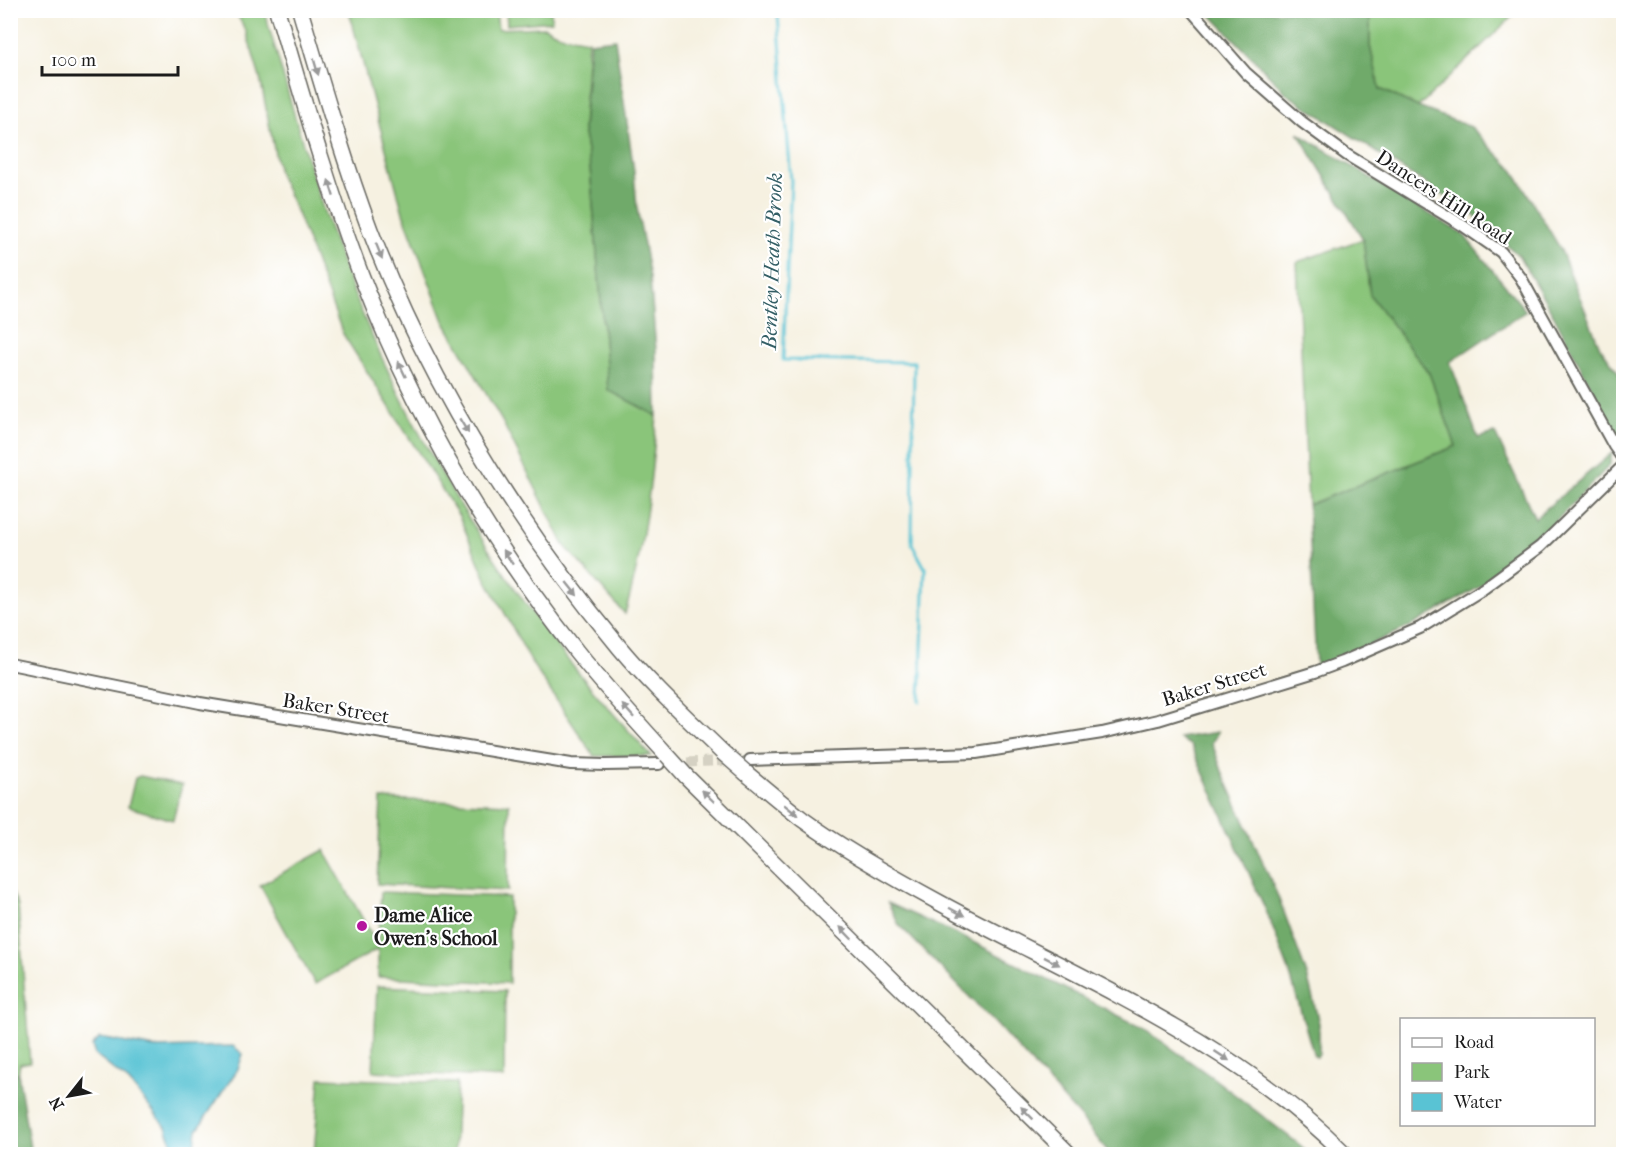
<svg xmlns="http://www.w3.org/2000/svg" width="1634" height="1165" font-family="'IM FELL French Canon',serif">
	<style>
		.green { fill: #8ac57a; stroke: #53704b; stroke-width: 1.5 }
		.forest { fill: #6faa6a; stroke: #466343; stroke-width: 1.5 }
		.water { fill: #59c3d4; stroke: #3a7078; stroke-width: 1.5 }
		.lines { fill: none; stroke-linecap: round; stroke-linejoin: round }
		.stream { stroke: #59c3d4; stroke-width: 3 }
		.tertiary-tunnel { stroke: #d5d1c3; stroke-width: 10; stroke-dasharray: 10 5; stroke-linecap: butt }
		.tertiary-casing { stroke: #686761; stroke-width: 14 }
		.motorway-casing { stroke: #686761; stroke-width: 18 }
		.tertiary { stroke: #fff; stroke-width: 10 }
		.motorway { stroke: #fff; stroke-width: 15 }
		.motorway-bridge-casing { stroke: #686761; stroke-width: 18; stroke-linecap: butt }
		.motorway-bridge { stroke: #fff; stroke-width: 15 }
		.oneway { fill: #999 }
		.poi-dot { fill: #b5179e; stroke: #fff; stroke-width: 2 }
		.labels { text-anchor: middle; stroke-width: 4.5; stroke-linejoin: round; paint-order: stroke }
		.street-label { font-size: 20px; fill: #1c1c1c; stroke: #fff }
		.poi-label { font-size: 20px; font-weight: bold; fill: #1c1c1c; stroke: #fff; text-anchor: start }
		.water-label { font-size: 21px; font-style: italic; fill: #345f66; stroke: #fff }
	</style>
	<rect width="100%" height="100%" fill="#fff"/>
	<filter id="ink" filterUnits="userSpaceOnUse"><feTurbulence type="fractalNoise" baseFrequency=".0167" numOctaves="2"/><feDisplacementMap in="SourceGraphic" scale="12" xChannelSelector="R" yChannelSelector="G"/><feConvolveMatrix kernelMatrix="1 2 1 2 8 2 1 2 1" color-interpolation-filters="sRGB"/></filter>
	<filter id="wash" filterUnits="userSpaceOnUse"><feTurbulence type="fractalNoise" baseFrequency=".008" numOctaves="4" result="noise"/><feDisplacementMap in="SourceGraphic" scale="24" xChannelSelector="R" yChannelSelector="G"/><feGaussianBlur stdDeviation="1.35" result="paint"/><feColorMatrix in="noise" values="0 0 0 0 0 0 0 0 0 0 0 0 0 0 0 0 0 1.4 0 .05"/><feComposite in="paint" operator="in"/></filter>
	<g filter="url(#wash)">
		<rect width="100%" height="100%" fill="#f6f1e1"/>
		<!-- green -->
		<g class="green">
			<path d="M235,11H264C293,106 317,204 355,296C408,426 481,549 568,660C594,693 623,724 651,756H594L533,665L485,577L459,516L343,334L297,213L279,174L260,78L246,31Z"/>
			<path d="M349,11H496L498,29L545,27L560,35L588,40L583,129L590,167L608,389L657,416C651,483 644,549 625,614L564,545L502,421L444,321L403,213Z"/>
			<polygon points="506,11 551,11 552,21 507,25"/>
			<polygon points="1370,11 1518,11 1418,107 1380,89 1370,46"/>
			<polygon points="1363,239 1370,295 1429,373 1456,446 1308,505 1297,262"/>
			<polygon points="140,776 182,785 173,820 128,807 135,778"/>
			<polygon points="381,799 509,804 508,891 377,884"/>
			<polygon points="324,850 378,946 381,892 509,897 509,983 378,977 378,949 315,984 260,885"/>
			<polygon points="10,888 18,906 30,1062 20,1064 18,1073 11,1073"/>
			<polygon points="377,986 505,991 504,1078 373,1071"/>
			<polygon points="320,1078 457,1083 454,1154 314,1154"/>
		</g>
		<!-- forest -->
		<g class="forest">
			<polygon points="1207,11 1370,11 1370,46 1380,89 1418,107 1471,127 1514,171 1560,248 1600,347 1623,379 1623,444 1613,429 1554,316 1519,256 1471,213 1288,95"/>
			<polygon points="615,39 634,171 637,208 650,277 656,350 657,416 608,390 590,167 583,129 590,42"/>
			<polygon points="1298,133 1464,235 1526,311 1450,362 1478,438 1495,433 1535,518 1612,453 1610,465 1536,542 1478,588 1411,626 1340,658 1316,666 1308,505 1456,446 1429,373 1370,295 1363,239"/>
			<polygon points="1218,732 1212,743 1222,771 1280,901 1307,975 1319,1023 1319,1054 1317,1057 1314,1056 1289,971 1267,913 1191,746 1179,738"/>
			<polygon points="888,903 969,940 1143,1028 1212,1077 1300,1145 1309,1154 1110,1154 1079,1116 994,1022 899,925"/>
			<polygon points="11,1073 18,1073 31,1154 11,1154"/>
		</g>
		<!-- water -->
		<polygon class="water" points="100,1038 155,1048 233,1046 243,1054 238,1069 197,1130 194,1154 176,1154 166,1127 129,1082 95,1055 92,1046"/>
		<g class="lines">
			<!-- stream -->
			<polyline class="stream" points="778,15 791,181 783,360 914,362 912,544 925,568 920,701"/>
		</g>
	</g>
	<g filter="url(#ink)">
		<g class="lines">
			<!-- tertiary-tunnel -->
			<polyline class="tertiary-tunnel" points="672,763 750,760"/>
			<defs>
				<g id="tertiary">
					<polyline points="1191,10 1246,73 1302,122 1347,155 1462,225 1501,252 1521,278 1614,446 1624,460"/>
					<polyline points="10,664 200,703 571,764 605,765 659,764"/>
					<polyline points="750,760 976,753 1102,733 1158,720 1315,672 1342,662 1420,628 1480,591 1540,547 1624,465"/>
				</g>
				<g id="motorway">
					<path d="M277,10C303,99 328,188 361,275C413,410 487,539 577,652C605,687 636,721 667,755"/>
					<path d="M300,10C322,84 343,158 370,230C429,383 516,523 620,648C651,685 687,718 722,752"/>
					<path d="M746,773C764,788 783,804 802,819C846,851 894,878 942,904C1081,979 1232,1040 1345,1154"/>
					<polyline points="686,776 1069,1154"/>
				</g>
			</defs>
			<!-- tertiary casing -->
			<use href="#tertiary" class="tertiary-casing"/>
			<!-- motorway casing -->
			<use href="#motorway" class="motorway-casing"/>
			<!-- tertiary -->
			<use href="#tertiary" class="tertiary"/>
			<!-- motorway -->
			<use href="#motorway" class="motorway"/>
			<defs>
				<g id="motorway-bridge">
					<polyline points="722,752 746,773"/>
					<polyline points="667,755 686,776"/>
				</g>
			</defs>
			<!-- motorway-bridge casing -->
			<use href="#motorway-bridge" class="motorway-bridge-casing"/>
			<!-- motorway-bridge -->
			<use href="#motorway-bridge" class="motorway-bridge"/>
		</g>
		<!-- one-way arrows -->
		<defs><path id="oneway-solid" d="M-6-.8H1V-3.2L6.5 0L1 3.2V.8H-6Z" transform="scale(1.5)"/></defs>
		<g class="oneway">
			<use href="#oneway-solid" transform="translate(316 67) rotate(74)"/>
			<use href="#oneway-solid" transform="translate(331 188) rotate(-108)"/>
			<use href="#oneway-solid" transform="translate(379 251) rotate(68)"/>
			<use href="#oneway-solid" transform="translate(402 369) rotate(-115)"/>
			<use href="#oneway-solid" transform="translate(464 426) rotate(59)"/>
			<use href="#oneway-solid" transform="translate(508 557) rotate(-123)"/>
			<use href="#oneway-solid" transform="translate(572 589) rotate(51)"/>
			<use href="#oneway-solid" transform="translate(628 711) rotate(-132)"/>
			<use href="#oneway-solid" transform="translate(708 796) rotate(-136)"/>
			<use href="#oneway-solid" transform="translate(791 810) rotate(39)"/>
			<use href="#oneway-solid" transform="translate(957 912) rotate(28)"/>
			<use href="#oneway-solid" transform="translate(846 933) rotate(-134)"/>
			<use href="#oneway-solid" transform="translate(1052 961) rotate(27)"/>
			<use href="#oneway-solid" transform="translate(1222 1056) rotate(33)"/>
			<use href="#oneway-solid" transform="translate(1027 1113) rotate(-135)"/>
		</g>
	</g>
	<!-- markers -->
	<circle class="poi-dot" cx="362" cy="926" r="6"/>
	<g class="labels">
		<!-- street labels -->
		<g class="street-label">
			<text transform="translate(1444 197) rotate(33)" y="7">Dancers Hill Road</text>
			<text transform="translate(1214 684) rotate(-17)" y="7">Baker Street</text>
			<text transform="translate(336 708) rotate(9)" y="7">Baker Street</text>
		</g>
		<!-- poi labels -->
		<g class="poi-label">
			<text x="374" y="922">Dame Alice<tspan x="374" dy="23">Owen's School</tspan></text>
		</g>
		<!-- water labels -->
		<g class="water-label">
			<text transform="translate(772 261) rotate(-88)" y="7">Bentley Heath Brook</text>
		</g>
	</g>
	<!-- margin -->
	<rect width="1634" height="1165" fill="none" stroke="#fff" stroke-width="36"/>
	<!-- legend -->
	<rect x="1400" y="1018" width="195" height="108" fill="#ffffff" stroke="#a4a4a4" stroke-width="1.5"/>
	<rect x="1412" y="1038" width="30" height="9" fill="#ffffff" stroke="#a4a4a4" stroke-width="1.5"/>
	<text x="1454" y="1048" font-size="18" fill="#1c1c1c">Road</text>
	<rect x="1412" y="1063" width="30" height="18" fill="#8ac57a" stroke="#a4a4a4" stroke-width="1.5"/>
	<text x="1454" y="1078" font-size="18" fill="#1c1c1c">Park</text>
	<rect x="1412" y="1093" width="30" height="18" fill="#59c3d4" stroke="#a4a4a4" stroke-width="1.5"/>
	<text x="1454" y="1108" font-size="18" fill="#1c1c1c">Water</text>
	<!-- north arrow -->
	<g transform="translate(69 1096) rotate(239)" stroke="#ffffff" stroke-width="4.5" paint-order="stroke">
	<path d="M0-4.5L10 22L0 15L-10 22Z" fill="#1c1c1c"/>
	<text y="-9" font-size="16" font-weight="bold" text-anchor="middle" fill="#1c1c1c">N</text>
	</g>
	<!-- scale -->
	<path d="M42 66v9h136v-9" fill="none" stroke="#1c1c1c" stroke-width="3"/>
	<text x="51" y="66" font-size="18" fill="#1c1c1c" stroke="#ffffff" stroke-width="4.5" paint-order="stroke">100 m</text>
</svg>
